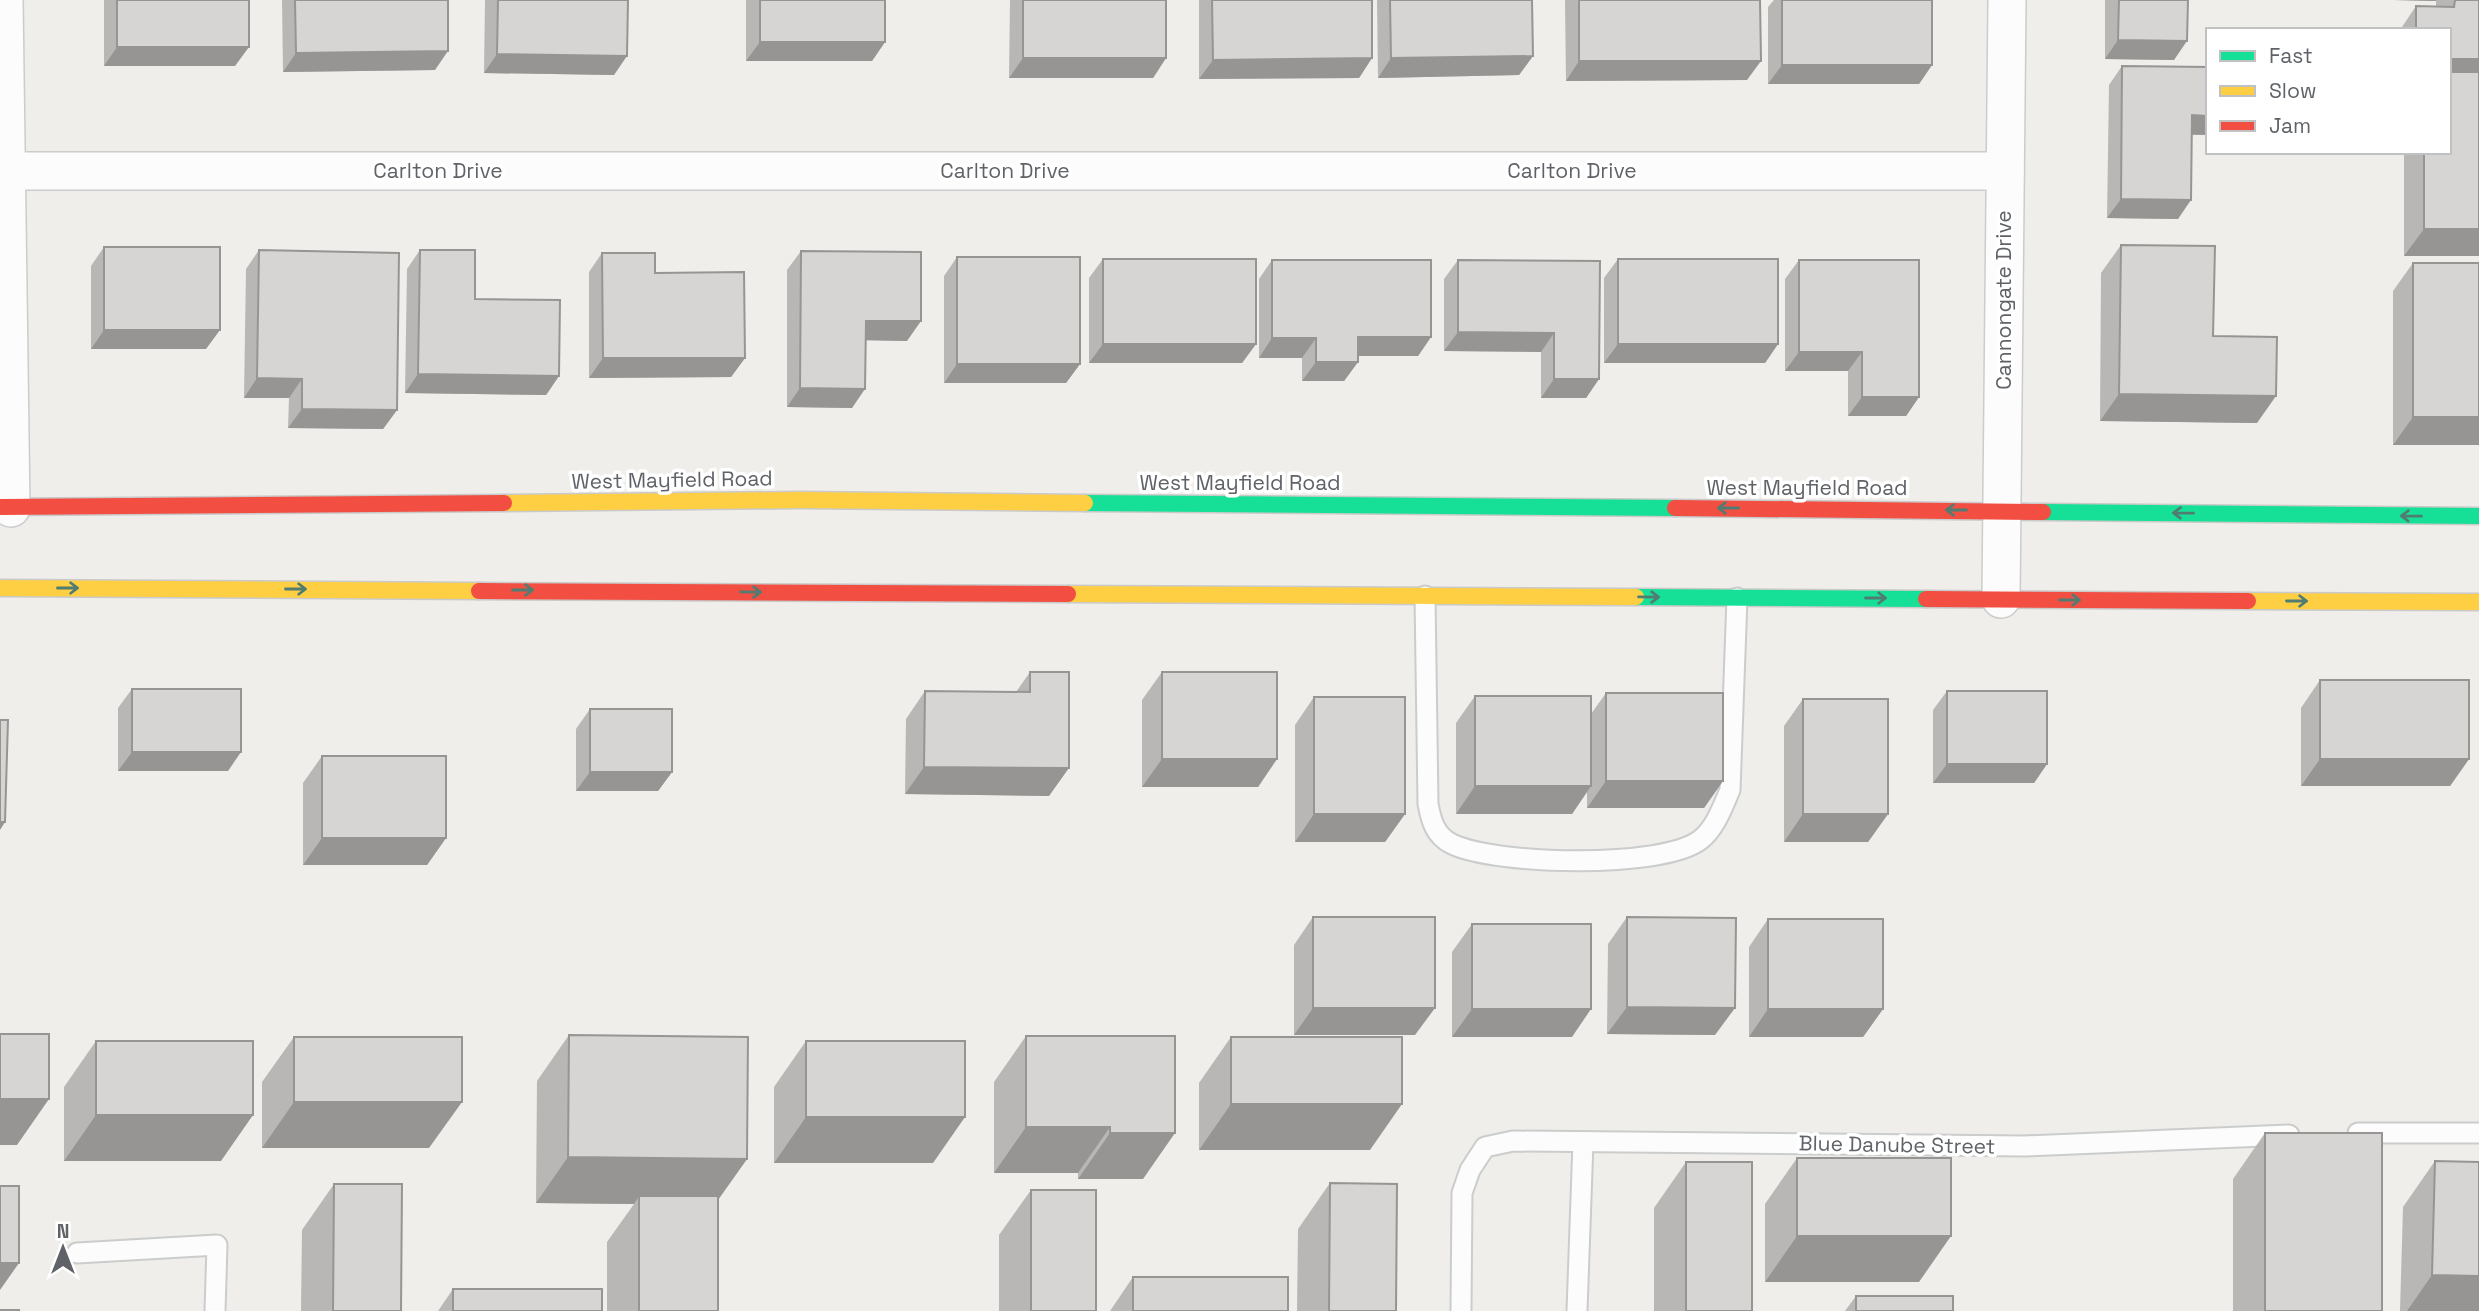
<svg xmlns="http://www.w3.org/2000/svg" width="2479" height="1311" font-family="'Space Grotesk',sans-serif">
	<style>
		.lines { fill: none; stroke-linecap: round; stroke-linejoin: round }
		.lane-casing { stroke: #cbcccc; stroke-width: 23 }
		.street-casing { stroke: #cbcccc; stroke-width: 40 }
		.fast-casing { stroke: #cacacb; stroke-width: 19 }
		.slow-casing { stroke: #cacacb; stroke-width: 19 }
		.jam-casing { stroke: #cacacb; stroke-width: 19 }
		.lane { stroke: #fdfcfc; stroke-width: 19 }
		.street { stroke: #fdfcfc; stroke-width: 37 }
		.fast { stroke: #16e098; stroke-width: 16 }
		.slow { stroke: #ffcf43; stroke-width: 16 }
		.jam { stroke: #f24e42; stroke-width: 16 }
		.wall { fill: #b8b7b5 }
		.shaded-wall { fill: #969594 }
		.building { fill: #d6d5d3; stroke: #969594; stroke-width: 2 }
		.oneway { stroke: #507c72 }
		.labels { text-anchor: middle; stroke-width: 7; stroke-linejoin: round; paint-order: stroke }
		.street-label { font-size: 21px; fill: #5f6368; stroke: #fff }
	</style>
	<rect width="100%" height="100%" fill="#efeeea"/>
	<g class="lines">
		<defs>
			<g id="lane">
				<path d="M1425,596L1428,804C1431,820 1435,836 1452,844C1495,865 1662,869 1700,840C1715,829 1723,806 1730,790L1737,598"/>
				<polyline points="2358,1133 2479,1133"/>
				<polyline points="77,1253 217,1245 215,1311"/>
				<polyline points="1461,1311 1462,1193 1470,1170 1485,1147 1513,1141 2025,1146 2289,1135"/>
				<polyline points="1577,1311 1583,1142"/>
			</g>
			<g id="street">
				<polyline points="4,0 11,508"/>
				<polyline points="6,171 2005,171"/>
				<polyline points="2001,599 2007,0"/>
			</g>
			<g id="fast">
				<polyline points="1085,503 1675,508"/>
				<polyline points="2043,512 2479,516"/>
				<polyline points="1636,597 1926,599"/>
			</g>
			<g id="slow">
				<polyline points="504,503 799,500 1085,503"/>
				<polyline points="0,588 479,591"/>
				<polyline points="1068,594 1636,597"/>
				<polyline points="2248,601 2479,602"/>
			</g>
			<g id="jam">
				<polyline points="0,507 504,503"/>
				<polyline points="1675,508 2043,512"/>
				<polyline points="479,591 1068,594"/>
				<polyline points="1926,599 2248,601"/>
			</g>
		</defs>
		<!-- lane casing -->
		<use href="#lane" class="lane-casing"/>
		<!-- street casing -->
		<use href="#street" class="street-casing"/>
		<!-- fast casing -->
		<use href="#fast" class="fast-casing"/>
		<!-- slow casing -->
		<use href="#slow" class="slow-casing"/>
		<!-- jam casing -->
		<use href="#jam" class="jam-casing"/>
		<!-- lane -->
		<use href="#lane" class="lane"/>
		<!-- street -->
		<use href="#street" class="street"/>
		<!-- fast -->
		<use href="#fast" class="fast"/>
		<!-- slow -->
		<use href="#slow" class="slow"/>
		<!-- jam -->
		<use href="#jam" class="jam"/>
	</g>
	<!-- wall -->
	<g class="wall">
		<polygon points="104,0 249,0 235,66 104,66"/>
		<polygon points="282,0 448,0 435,70 283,72"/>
		<polygon points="485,0 628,0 614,75 484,73"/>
		<polygon points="746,0 885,0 885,42 872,61 746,61"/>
		<polygon points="1010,0 1166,0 1166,58 1153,78 1009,78"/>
		<polygon points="1199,0 1372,0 1372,58 1359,78 1199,79"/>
		<polygon points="1377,0 1532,0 1533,56 1519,75 1378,78"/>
		<polygon points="1565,0 1760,0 1747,80 1566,81"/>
		<polygon points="1774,0 1932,0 1932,65 1919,84 1768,84 1768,7"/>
		<polygon points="2105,0 2188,0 2174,60 2105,59"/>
		<polygon points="2394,0 2479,0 2479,256 2404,256 2404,152 2449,152 2449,30 2400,30 2416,6 2436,7 2436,1"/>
		<polygon points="2122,66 2208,67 2208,135 2192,135 2178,219 2107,218 2109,85"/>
		<polygon points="2121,245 2213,336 2257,423 2100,421 2101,273"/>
		<polygon points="104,247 206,349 91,349 91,266"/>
		<polygon points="259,250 397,410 383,429 288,428 289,398 244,398 246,269"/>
		<polygon points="420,250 559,376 546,395 405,393 407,269"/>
		<polygon points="801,251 907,341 866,340 852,408 787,407 787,270"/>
		<polygon points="602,253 655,273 745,358 731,377 589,378 589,272"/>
		<polygon points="957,257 1080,364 1066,383 944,383 944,276"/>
		<polygon points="1103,259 1256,344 1242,363 1089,363 1089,278"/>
		<polygon points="1618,259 1778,344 1765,363 1604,363 1604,278"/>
		<polygon points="1272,260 1431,337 1418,356 1358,356 1358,362 1344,381 1302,381 1302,358 1259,358 1259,279"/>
		<polygon points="1458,260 1600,261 1599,379 1586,398 1541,398 1541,352 1444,351 1444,279"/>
		<polygon points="1799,260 1919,397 1906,416 1848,416 1848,371 1785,371 1785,279"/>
		<polygon points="2413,263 2479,445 2393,445 2393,291"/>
		<polygon points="1030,672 1049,796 905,794 906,719 925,691 1016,692"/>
		<polygon points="1162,672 1277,759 1258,787 1142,787 1142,700"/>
		<polygon points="2320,680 2469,759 2450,786 2301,786 2301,708"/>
		<polygon points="132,689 228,771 118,771 118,708"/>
		<polygon points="1947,691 2047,764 2034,783 1933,783 1933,710"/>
		<polygon points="1606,693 1723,781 1704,808 1587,808 1587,792 1572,814 1456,814 1456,723 1475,696 1591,714"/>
		<polygon points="1314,697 1405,814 1385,842 1295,842 1295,725"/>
		<polygon points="1803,699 1888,814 1868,842 1784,842 1784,726"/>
		<polygon points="590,709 672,772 658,791 576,791 576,729"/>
		<polygon points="322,756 446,838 427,865 303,865 303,783"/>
		<polygon points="1313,917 1415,1035 1294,1035 1294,945"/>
		<polygon points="1627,917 1715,1035 1607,1034 1608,944"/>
		<polygon points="1768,919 1883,1009 1863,1037 1749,1037 1749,947"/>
		<polygon points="1472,924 1572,1037 1452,1037 1452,952"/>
		<polygon points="569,1035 747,1159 718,1200 718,1311 607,1311 607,1242 634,1204 536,1203 537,1081"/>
		<polygon points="1026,1036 1175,1036 1143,1179 1078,1179 1078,1173 994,1173 994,1082"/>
		<polygon points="294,1037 429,1148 262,1148 262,1082"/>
		<polygon points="1231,1037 1370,1150 1199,1150 1199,1083"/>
		<polygon points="96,1041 221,1161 64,1161 64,1087"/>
		<polygon points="806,1041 933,1163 774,1163 774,1087"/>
		<polygon points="2265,1133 2382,1311 2233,1311 2233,1179"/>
		<polygon points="1797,1158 1919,1282 1765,1282 1765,1204"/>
		<polygon points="2435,1161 2479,1311 2400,1311 2403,1207"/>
		<polygon points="1686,1162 1752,1311 1654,1311 1654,1208"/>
		<polygon points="1330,1183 1396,1311 1297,1311 1298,1229"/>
		<polygon points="334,1184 401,1311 301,1311 302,1230"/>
		<polygon points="1031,1190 1096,1311 999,1311 999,1235"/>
		<polygon points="1133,1277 1288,1311 1110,1311"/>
		<polygon points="453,1289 602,1311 438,1311"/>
		<polygon points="1856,1296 1953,1311 1845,1311"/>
	</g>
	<!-- shaded-wall -->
	<g class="shaded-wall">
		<polygon points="2394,0 2436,0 2436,1"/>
		<polygon points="2118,40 2187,41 2174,60 2105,59"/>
		<polygon points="760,42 885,42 872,61 746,61"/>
		<polygon points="117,47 249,47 235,66 104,66"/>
		<polygon points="448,51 435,70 283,72 296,53"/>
		<polygon points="497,54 627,56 614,75 484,73"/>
		<polygon points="1533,56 1519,75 1378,78 1391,58"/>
		<polygon points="1023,58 1166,58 1153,78 1009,78"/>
		<polygon points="1372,58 1359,78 1199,79 1213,60"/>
		<polygon points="2449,59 2479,59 2479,87 2449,86"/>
		<polygon points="1579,61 1761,61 1747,80 1566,81"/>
		<polygon points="1782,65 1932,65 1919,84 1768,84"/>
		<polygon points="2192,115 2208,116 2208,135 2179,134"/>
		<polygon points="2121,199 2191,200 2178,219 2107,218"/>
		<polygon points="2424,229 2479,229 2479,256 2404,256"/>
		<polygon points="866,321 921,321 907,341 852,340"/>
		<polygon points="104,330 220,330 206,349 91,349"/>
		<polygon points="1458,332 1554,333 1541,352 1444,351"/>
		<polygon points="1358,337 1431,337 1418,356 1344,356"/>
		<polygon points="1272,338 1316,338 1302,358 1259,358"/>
		<polygon points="1103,344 1256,344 1242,363 1089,363"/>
		<polygon points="1618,344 1778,344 1765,363 1604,363"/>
		<polygon points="1799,352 1862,352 1848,371 1785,371"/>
		<polygon points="603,358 745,358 731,377 589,378"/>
		<polygon points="1316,362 1358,362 1344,381 1302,381"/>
		<polygon points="957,364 1080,364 1066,383 944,383"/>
		<polygon points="418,374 559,376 546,395 405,393"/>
		<polygon points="257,378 302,379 289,398 244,398"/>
		<polygon points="1554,379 1599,379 1586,398 1541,398"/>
		<polygon points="800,388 865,389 852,408 787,407"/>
		<polygon points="2119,394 2276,396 2257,423 2100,421"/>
		<polygon points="1862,397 1919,397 1906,416 1848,416"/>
		<polygon points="302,409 397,410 383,429 288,428"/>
		<polygon points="2413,417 2479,417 2479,445 2393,445"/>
		<polygon points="132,752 241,752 228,771 118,771"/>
		<polygon points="1162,759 1277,759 1258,787 1142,787"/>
		<polygon points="2320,759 2469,759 2450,786 2301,786"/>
		<polygon points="1947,764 2047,764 2034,783 1933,783"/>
		<polygon points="924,767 1069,768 1049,796 905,794"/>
		<polygon points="590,772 672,772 658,791 576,791"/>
		<polygon points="1606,781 1723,781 1704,808 1587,808"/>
		<polygon points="1475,786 1591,786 1572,814 1456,814"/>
		<polygon points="1314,814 1405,814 1385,842 1295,842"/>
		<polygon points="1803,814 1888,814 1868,842 1784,842"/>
		<polygon points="0,822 5,822 0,830"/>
		<polygon points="322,838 446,838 427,865 303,865"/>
		<polygon points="1627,1007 1735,1008 1715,1035 1607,1034"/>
		<polygon points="1313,1008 1435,1008 1415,1035 1294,1035"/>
		<polygon points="1472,1009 1591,1009 1572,1037 1452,1037"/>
		<polygon points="1768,1009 1883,1009 1863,1037 1749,1037"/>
		<polygon points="0,1099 49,1099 17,1145 0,1145"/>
		<polygon points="294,1102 462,1102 429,1148 262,1148"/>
		<polygon points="1231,1104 1402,1104 1370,1150 1199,1150"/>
		<polygon points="96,1115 253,1115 221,1161 64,1161"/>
		<polygon points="806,1117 965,1117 933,1163 774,1163"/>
		<polygon points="1026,1127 1110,1127 1078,1173 994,1173"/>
		<polygon points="1110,1133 1175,1133 1143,1179 1078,1179"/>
		<polygon points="568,1157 747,1159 715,1204 639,1196 634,1204 536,1203"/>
		<polygon points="1797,1236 1951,1236 1919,1282 1765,1282"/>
		<polygon points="0,1263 19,1263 0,1290"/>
		<polygon points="2432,1275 2479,1276 2479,1311 2407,1311"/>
	</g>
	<!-- building -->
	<g class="building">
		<rect x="117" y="0" width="132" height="47"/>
		<polygon points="295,0 448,0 448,51 296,53"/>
		<polygon points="498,0 628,0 627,56 497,54"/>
		<rect x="760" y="0" width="125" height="42"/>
		<rect x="1023" y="0" width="143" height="58"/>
		<polygon points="1212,0 1372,0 1372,58 1213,60"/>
		<polygon points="1390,0 1532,0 1533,56 1391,58"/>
		<polygon points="1579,0 1760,0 1761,61 1579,61"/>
		<rect x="1782" y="0" width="150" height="65"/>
		<polygon points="2119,0 2188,0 2187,41 2118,40"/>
		<polygon points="2455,0 2479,0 2479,59 2449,59 2449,30 2416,30 2416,6 2454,7"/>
		<polygon points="2122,66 2208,67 2208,116 2192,115 2191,200 2121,199"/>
		<polygon points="2449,72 2479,72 2479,229 2424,229 2424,152 2449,152"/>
		<polygon points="2121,245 2215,246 2213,336 2277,337 2276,396 2119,394"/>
		<rect x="104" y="247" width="116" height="83"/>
		<polygon points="259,250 399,253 397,410 302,409 302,379 257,378"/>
		<polygon points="420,250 475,250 475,299 560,300 559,376 418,374"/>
		<polygon points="801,251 921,252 921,321 866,321 865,389 800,388"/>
		<polygon points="602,253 655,253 655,273 744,272 745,358 603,358"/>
		<rect x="957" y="257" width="123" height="107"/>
		<rect x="1103" y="259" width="153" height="85"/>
		<rect x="1618" y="259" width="160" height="85"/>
		<polygon points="1272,260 1431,260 1431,337 1358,337 1358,362 1316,362 1316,338 1272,338"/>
		<polygon points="1458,260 1600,261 1599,379 1554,379 1554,333 1458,332"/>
		<polygon points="1799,260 1919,260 1919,397 1862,397 1862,352 1799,352"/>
		<rect x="2413" y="263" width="66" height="154"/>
		<polygon points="1030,672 1069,672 1069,768 924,767 925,691 1030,692"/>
		<rect x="1162" y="672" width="115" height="87"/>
		<rect x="2320" y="680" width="149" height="79"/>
		<rect x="132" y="689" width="109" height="63"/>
		<rect x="1947" y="691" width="100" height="73"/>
		<rect x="1606" y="693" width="117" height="88"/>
		<rect x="1475" y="696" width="116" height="90"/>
		<rect x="1314" y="697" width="91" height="117"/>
		<rect x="1803" y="699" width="85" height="115"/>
		<rect x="590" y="709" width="82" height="63"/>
		<polygon points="0,720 8,720 5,822 0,822"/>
		<rect x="322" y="756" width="124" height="82"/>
		<rect x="1313" y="917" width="122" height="91"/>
		<polygon points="1627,917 1736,918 1735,1008 1627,1007"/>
		<rect x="1768" y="919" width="115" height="90"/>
		<rect x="1472" y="924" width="119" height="85"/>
		<rect x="0" y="1034" width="49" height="65"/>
		<polygon points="569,1035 748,1037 747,1159 568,1157"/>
		<polygon points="1026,1036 1175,1036 1175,1133 1110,1133 1110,1127 1026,1127"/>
		<rect x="294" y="1037" width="168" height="65"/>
		<rect x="1231" y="1037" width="171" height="67"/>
		<rect x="96" y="1041" width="157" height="74"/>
		<rect x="806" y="1041" width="159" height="76"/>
		<rect x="2265" y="1133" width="117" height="178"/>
		<rect x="1797" y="1158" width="154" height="78"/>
		<polygon points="2435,1161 2479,1162 2479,1276 2432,1275"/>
		<rect x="1686" y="1162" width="66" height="149"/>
		<polygon points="1330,1183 1397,1184 1396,1311 1329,1311"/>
		<polygon points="334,1184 402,1184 401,1311 333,1311"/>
		<rect x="0" y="1186" width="19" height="77"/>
		<rect x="1031" y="1190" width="65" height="121"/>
		<rect x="639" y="1196" width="79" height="115"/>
		<rect x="1133" y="1277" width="155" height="34"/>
		<rect x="453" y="1289" width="149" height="22"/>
		<rect x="1856" y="1296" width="97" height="15"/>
		<rect x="0" y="1310" width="19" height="1"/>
	</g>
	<!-- one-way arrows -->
	<defs><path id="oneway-shaft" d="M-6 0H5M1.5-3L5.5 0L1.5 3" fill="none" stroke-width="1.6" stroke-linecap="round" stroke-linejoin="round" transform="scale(1.75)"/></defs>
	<g class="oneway">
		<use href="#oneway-shaft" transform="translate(1728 508) rotate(-180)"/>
		<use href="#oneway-shaft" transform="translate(1956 510) rotate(-180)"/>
		<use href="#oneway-shaft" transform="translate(2183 513) rotate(-179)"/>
		<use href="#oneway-shaft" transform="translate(2411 516) rotate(-179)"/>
		<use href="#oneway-shaft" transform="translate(68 588)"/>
		<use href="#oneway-shaft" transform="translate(296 589)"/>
		<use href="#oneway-shaft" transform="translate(523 590)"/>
		<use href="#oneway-shaft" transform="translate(751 592) rotate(1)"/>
		<use href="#oneway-shaft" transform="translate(1649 597) rotate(1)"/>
		<use href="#oneway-shaft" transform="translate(1876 598)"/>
		<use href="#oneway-shaft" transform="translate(2070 600)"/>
		<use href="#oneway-shaft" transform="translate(2297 601)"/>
	</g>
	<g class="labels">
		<!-- street labels -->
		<g class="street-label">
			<text x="438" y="178">Carlton Drive</text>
			<text x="1005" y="178">Carlton Drive</text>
			<text x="1572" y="178">Carlton Drive</text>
			<text transform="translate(2004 300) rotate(-90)" y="7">Cannongate Drive</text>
			<text transform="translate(672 480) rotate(-1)" y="7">West Mayfield Road</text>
			<text x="1240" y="490">West Mayfield Road</text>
			<text x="1807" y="495">West Mayfield Road</text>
			<text transform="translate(1897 1145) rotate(1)" y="7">Blue Danube Street</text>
		</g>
	</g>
	<!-- legend -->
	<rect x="2206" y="28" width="245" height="126" fill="#ffffff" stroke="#bfc1c3" stroke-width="2"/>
	<rect x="2220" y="51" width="35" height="10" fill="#16e098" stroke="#bfc1c3" stroke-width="2"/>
	<text x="2269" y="63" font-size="21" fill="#5f6368">Fast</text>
	<rect x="2220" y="86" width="35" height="10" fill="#ffcf43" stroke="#bfc1c3" stroke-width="2"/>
	<text x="2269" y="98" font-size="21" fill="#5f6368">Slow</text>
	<rect x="2220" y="121" width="35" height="10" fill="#f24e42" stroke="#bfc1c3" stroke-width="2"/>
	<text x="2269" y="133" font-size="21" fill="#5f6368">Jam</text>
	<!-- north arrow -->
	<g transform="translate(63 1248)" stroke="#ffffff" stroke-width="5" paint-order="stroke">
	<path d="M0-5L12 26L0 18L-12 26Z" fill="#5f6368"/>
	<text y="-10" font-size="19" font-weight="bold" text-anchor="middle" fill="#5f6368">N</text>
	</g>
</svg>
